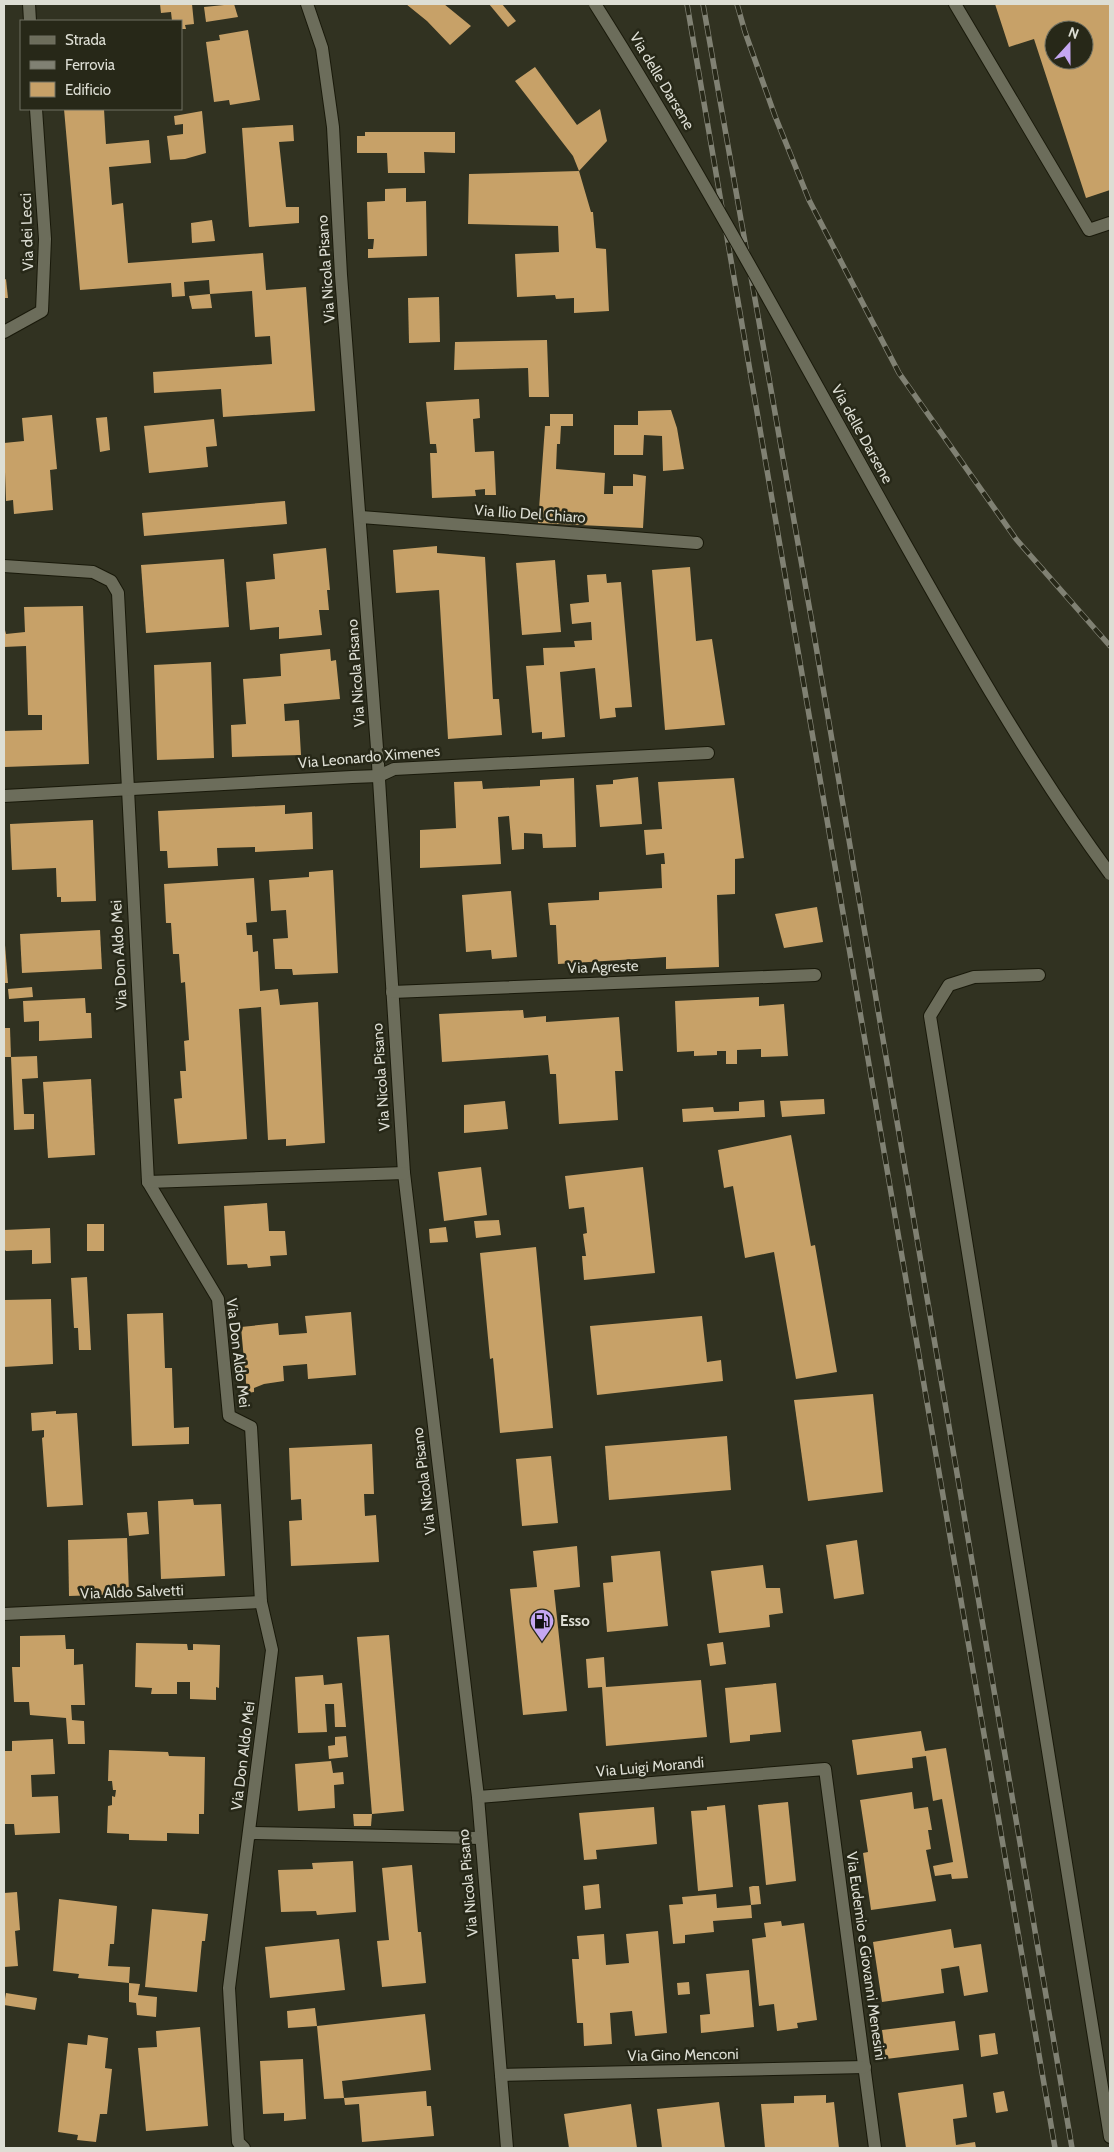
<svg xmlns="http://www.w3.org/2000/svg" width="1114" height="2152" font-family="Cabin,sans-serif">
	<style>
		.building { fill: #c7a168; fill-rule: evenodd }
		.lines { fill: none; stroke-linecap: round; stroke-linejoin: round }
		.minor-casing { stroke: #19190a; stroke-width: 14 }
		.minor { stroke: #6c6d5b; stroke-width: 12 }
		.rail-casing { stroke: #808173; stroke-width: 5.5 }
		.rail { stroke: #272818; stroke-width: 4; stroke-dasharray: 11; stroke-linecap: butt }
		.minor-bridge-casing { stroke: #19190a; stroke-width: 14; stroke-linecap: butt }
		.minor-bridge { stroke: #6c6d5b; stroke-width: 12 }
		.labels { text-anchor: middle; stroke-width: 5; stroke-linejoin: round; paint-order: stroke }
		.street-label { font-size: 15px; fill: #ddded4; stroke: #272818 }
		.poi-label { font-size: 15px; font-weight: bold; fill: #ddded4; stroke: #272818; text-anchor: start }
	</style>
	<rect width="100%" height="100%" fill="#313221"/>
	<!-- building -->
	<g class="building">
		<polygon points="160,4 192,4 194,24 185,25 186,29 181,29 181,21 172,21 171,12 161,13"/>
		<polygon points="234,4 238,17 206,22 204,7"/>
		<polygon points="406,4 444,4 471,26 450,45 427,21"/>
		<polygon points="489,4 502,4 516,21 508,27"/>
		<path d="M995,4H1110V190L1086,198L1034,39L1009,47ZM1054,30H1084V60H1054Z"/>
		<polygon points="248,30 260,100 230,105 229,100 214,102 206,42 220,40 219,35"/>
		<polygon points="535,67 577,125 600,109 607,141 579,171 573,156 515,81"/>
		<polygon points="64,109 104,109 106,144 149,140 151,163 109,167 112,205 123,203 128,263 263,253 266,290 306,287 315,411 223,417 221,389 154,393 153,372 272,364 270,336 255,337 252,291 210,294 212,308 192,309 189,296 210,294 209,280 184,282 185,296 172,297 171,283 80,290"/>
		<polygon points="202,111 206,153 185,159 170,160 167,136 183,134 183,124 175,125 174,116"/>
		<polygon points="293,125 294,141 279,142 286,207 299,207 299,223 249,227 242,128"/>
		<polygon points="365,132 455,132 455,153 424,152 425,173 388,173 387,153 357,153 357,136 365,136"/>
		<polygon points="579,171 591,212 593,212 596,248 606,249 609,311 574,313 574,298 556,299 555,295 517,297 515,254 559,252 558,226 468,224 469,174"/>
		<polygon points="406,188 406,202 426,201 427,256 368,258 368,249 373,249 374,239 368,239 367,202 385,201 385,189"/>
		<polygon points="212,220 215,241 192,243 191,223"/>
		<polygon points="6,279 8,298 4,298 4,280"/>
		<polygon points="439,297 440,342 409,343 408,298"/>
		<polygon points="547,340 549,397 529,397 528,368 454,370 455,342"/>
		<polygon points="479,399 480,418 473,419 475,452 494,451 496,495 485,495 485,489 475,490 476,496 432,498 430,453 437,453 436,444 430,444 426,402"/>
		<polygon points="671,410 677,428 684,469 663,471 662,436 644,435 643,455 614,455 614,425 638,425 638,411"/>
		<polygon points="550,414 573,414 573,426 561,426 560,444 557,444 556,469 605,473 604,494 613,494 613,486 633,486 633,474 646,476 643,528 538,523 545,426 550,426"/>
		<polygon points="52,415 57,469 50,470 53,510 14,514 13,500 6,501 4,443 24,441 22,418"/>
		<polygon points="107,417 110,450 100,452 96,418"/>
		<polygon points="214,419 217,446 206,447 208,467 149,473 144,426"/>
		<polygon points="285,501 287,524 144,536 142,513"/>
		<polygon points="437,546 437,553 485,557 493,699 499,699 502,735 448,739 439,590 396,593 393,550"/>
		<polygon points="326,548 330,590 327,590 329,610 319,610 322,635 279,639 279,627 250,630 246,582 275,579 273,554"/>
		<polygon points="224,559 229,627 146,633 141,565"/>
		<polygon points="555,560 561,632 522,635 516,563"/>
		<polygon points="690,567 696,641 712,639 725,725 665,730 652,570"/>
		<polygon points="606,574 607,583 621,582 632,707 615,708 616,717 600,719 595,668 560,672 565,737 542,739 542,732 532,733 526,666 544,665 543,648 575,647 574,641 592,640 591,622 572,624 570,604 589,602 587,575"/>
		<polygon points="83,606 89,764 5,767 4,731 42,730 42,715 28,715 26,646 4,647 4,626 6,634 25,632 24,607"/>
		<polygon points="330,649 331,661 336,660 340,699 284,704 285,721 299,720 301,755 232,757 231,725 246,724 243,679 281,676 280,654"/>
		<polygon points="211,662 214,758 157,760 154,665"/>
		<polygon points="638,777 642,824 600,827 596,785 613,784 613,780"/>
		<polygon points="574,778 576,847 543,848 542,834 524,833 524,849 512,850 509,816 498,817 501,864 420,868 420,830 456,828 454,782 482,781 483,789 540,786 540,780"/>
		<polygon points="734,778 744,858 735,859 735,894 717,895 719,967 666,969 666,957 558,964 556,925 550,925 548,903 599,900 599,892 662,888 661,864 665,864 664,853 646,855 644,830 662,829 658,782"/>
		<polygon points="285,805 285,814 312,812 313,849 255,852 255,847 217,848 218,866 168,868 167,851 160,851 158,811"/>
		<polygon points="93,820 96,901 61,902 61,897 57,897 56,868 12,870 10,824"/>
		<polygon points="333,870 338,973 293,975 292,969 275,969 273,939 288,938 286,910 271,911 269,880 309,877 309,872"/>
		<polygon points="254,878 257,922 246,923 247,935 252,935 253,952 258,951 260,991 278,989 280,1005 318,1002 325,1143 286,1146 286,1139 268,1140 261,1007 239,1009 247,1139 178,1144 174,1099 182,1098 180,1071 186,1071 184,1041 189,1040 185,982 181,983 179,954 173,954 171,923 166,923 164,884"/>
		<polygon points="511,891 517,957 492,959 491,950 466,952 462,895"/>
		<polygon points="817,907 823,942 784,948 775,914"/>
		<polygon points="100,930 102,969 22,973 20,934"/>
		<polygon points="4,945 5,945 8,983 4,983"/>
		<polygon points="32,987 33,997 9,999 8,989"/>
		<polygon points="759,997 759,1006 784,1004 788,1056 761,1057 761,1049 737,1050 737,1064 726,1064 726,1051 717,1051 717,1055 694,1056 694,1051 677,1052 675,1001"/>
		<polygon points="85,998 86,1013 91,1013 92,1038 39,1041 39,1021 24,1022 23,1001"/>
		<polygon points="523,1010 524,1018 546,1016 546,1022 619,1017 623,1071 615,1071 618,1120 559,1124 556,1074 550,1074 548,1055 442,1062 439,1014"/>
		<polygon points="4,1028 10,1028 11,1057 4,1057"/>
		<polygon points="37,1056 38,1078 22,1079 24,1114 34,1114 34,1129 14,1130 11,1057"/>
		<polygon points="91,1079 95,1155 48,1158 43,1082"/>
		<polygon points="824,1099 825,1114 782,1117 780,1101"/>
		<polygon points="764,1100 765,1117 683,1122 682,1109 713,1107 714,1112 739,1111 739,1102"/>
		<polygon points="505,1101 508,1129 464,1133 464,1105"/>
		<polygon points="791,1135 811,1246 815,1245 837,1372 796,1379 774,1252 745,1258 733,1186 724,1188 718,1150"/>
		<polygon points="481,1167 487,1215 444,1221 438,1172"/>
		<polygon points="643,1167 655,1273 584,1280 582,1256 586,1256 583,1234 587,1233 584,1207 569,1209 565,1176"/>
		<polygon points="267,1203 269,1231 285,1231 287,1255 270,1256 271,1266 248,1268 247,1264 227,1265 224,1206"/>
		<polygon points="499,1220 501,1235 476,1238 474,1221"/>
		<rect x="87" y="1224" width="17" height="27"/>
		<polygon points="446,1227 448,1242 430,1243 429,1229"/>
		<polygon points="50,1228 51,1263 32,1264 32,1250 6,1251 4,1249 4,1230"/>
		<polygon points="536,1247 553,1428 500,1433 493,1358 490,1359 480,1253"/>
		<polygon points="87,1277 91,1350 79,1350 78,1328 74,1328 71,1278"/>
		<polygon points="51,1299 53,1364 4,1367 4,1300"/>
		<polygon points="351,1312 356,1375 308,1379 307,1364 283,1366 284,1381 264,1384 254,1388 254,1392 247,1393 241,1327 278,1323 279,1335 307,1333 305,1316"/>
		<polygon points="163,1313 165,1368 172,1368 174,1428 189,1427 189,1444 132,1446 127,1314"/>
		<polygon points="702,1316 707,1362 721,1360 723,1381 597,1395 590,1326"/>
		<polygon points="873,1394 883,1492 808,1501 794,1400"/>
		<polygon points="56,1411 56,1414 77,1413 83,1505 47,1507 42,1438 44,1437 44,1430 32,1431 31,1413"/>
		<polygon points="727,1436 731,1490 609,1500 605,1446"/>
		<polygon points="372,1444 374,1494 364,1494 365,1516 376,1515 379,1562 291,1566 289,1521 302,1520 301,1499 291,1500 289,1448"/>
		<polygon points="551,1456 558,1523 522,1526 516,1459"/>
		<polygon points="193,1499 194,1505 221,1504 225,1576 161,1579 158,1501"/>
		<polygon points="147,1512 149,1534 129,1536 127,1513"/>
		<polygon points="127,1538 129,1594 69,1596 68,1540"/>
		<polygon points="857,1540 864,1594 834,1599 826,1545"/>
		<polygon points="577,1546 580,1587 554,1590 567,1711 523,1715 510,1589 537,1587 533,1551"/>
		<polygon points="660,1551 668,1626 607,1632 603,1583 613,1582 611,1556"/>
		<polygon points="763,1565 766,1588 780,1588 783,1613 769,1615 770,1627 719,1633 711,1571"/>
		<polygon points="65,1635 66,1649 74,1649 74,1665 83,1664 85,1705 71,1705 72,1720 84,1721 85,1744 68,1744 66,1718 30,1715 29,1702 14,1702 12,1667 20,1667 20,1636"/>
		<polygon points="389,1635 404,1811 372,1814 357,1637"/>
		<polygon points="723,1642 726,1664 710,1666 707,1644"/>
		<polygon points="136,1643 187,1644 188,1650 193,1650 193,1644 220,1645 219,1688 216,1687 216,1700 190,1699 190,1682 177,1682 177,1694 151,1694 152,1688 135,1687"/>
		<polygon points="604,1657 606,1687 701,1680 707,1737 606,1746 602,1687 588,1688 586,1659"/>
		<polygon points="323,1675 324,1685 342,1683 346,1727 335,1727 334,1704 325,1704 327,1732 298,1733 295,1677"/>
		<polygon points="776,1683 781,1732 750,1735 750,1741 730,1743 725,1688"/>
		<polygon points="921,1731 925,1751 946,1748 968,1878 952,1879 951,1874 935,1876 933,1866 953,1862 942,1799 933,1801 926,1756 912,1758 913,1768 857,1775 852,1740"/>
		<polygon points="346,1736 348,1757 329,1759 328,1746 335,1745 335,1737"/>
		<polygon points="53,1739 55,1774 31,1775 32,1797 58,1796 60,1833 15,1835 14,1824 4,1824 4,1751 12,1751 12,1741"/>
		<polygon points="109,1750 168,1752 169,1756 205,1757 204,1814 199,1814 199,1834 167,1833 167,1841 129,1840 129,1834 107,1833 108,1806 112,1805 112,1796 115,1797 116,1790 113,1790 112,1781 108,1781"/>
		<polygon points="331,1761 333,1773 343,1772 344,1784 334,1785 335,1808 298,1811 295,1764"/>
		<polygon points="912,1792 914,1809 928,1807 932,1830 928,1830 931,1849 926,1850 936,1901 871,1910 863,1853 868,1852 860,1800"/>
		<polygon points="788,1802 796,1881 766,1885 758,1805"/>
		<polygon points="725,1805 733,1887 698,1891 691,1811 707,1810 707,1807"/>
		<polygon points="654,1807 657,1844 596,1850 597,1859 584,1860 579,1813"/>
		<polygon points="353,1814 372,1814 371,1826 354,1826"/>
		<polygon points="353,1861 356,1912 317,1915 316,1911 281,1912 278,1870 313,1869 312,1863"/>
		<polygon points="412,1865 418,1932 421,1932 426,1983 382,1987 377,1941 389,1940 382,1868"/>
		<polygon points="599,1884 601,1908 585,1910 583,1886"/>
		<polygon points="753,1886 759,1886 761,1904 751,1905 749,1887"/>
		<polygon points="17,1892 20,1930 15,1931 18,1966 4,1967 4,1893"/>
		<polygon points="716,1894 717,1908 751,1905 752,1918 713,1921 714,1932 685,1935 685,1943 673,1944 669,1905 683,1904 682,1897"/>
		<polygon points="59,1899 117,1906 114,1944 110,1944 108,1966 130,1967 129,1983 78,1978 79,1974 53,1971"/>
		<polygon points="152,1909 208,1914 205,1941 202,1941 197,1992 145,1987"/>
		<polygon points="781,1921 782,1926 804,1923 817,2020 797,2023 798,2028 777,2031 774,2004 759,2006 752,1939 766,1937 764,1923"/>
		<polygon points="951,1929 954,1948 981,1944 988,1992 964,1996 959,1966 941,1969 944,1993 882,2002 873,1942"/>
		<polygon points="658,1931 667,2033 635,2036 632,2011 610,2013 612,2044 584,2046 583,2023 577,2023 572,1959 579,1959 577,1936 604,1934 606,1965 629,1963 626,1934"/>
		<polygon points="339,1939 345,1990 270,1998 265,1947"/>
		<polygon points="749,1970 754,2027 701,2033 700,2015 710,2014 706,1974"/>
		<polygon points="689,1982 690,1994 678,1995 677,1983"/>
		<polygon points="129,1983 140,1984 138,1995 157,1997 156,2017 137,2015 136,2003 129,2002"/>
		<polygon points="6,1993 37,1998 35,2010 4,2005"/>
		<polygon points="315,2008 317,2026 425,2014 431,2070 342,2081 344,2098 426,2091 427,2106 431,2106 434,2136 362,2142 359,2104 345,2105 344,2098 324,2099 317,2026 288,2028 287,2011"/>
		<polygon points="955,2021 959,2050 886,2059 882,2030"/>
		<polygon points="200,2027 208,2126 146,2131 138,2048 157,2047 156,2031"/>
		<polygon points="995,2033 998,2054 981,2057 979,2035"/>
		<polygon points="88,2035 108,2038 105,2068 112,2069 107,2114 100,2114 96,2142 77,2140 78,2135 58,2132 68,2043 87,2045"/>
		<polygon points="303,2059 306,2119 284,2121 284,2113 263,2114 260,2061"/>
		<polygon points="963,2084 967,2117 953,2119 956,2145 975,2142 976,2148 906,2148 898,2093"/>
		<polygon points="1004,2091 1008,2111 996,2113 993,2093"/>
		<polygon points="826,2095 826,2103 834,2102 839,2148 765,2148 761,2104 794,2103 794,2096"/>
		<polygon points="719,2102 725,2148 662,2148 657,2109"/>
		<polygon points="631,2104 637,2148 569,2148 564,2114"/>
	</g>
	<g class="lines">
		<defs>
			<g id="minor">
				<polyline points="29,4 30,21"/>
				<polyline points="307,4 322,48 333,127 341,275 377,748 404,1173 478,1797 507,2148"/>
				<polyline points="955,4 1089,230 1110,223"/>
				<polyline points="4,332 42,311 45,239 36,109"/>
				<polyline points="361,517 697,543"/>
				<polyline points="4,566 93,572 111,581 118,593 148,1182 218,1299 229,1416 251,1427 261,1602 272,1650 229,1988 238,2142 244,2148"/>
				<polyline points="4,796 352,777 379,776 394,769 708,753"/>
				<polyline points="1039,975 974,977 949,985 930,1016 1110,2137"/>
				<polyline points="392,992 815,975"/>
				<polyline points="148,1182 404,1173"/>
				<polyline points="4,1614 261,1602"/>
				<polyline points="478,1797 825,1769 875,2148"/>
				<polyline points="250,1833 481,1838"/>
				<polyline points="501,2075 865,2067"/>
			</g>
		</defs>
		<!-- minor casing -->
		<use href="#minor" class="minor-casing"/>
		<!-- minor -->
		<use href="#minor" class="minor"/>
		<defs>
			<g id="rail">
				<polyline points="687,4 1055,2148"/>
				<polyline points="703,4 811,617 1072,2148"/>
				<polyline points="737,4 745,32 775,116 809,200 899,373 1016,539 1110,646"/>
			</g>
		</defs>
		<!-- rail casing -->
		<use href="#rail" class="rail-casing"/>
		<!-- rail -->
		<use href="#rail" class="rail"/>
		<defs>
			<path id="minor-bridge" d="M595,4C700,170 793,344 889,515C958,638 1027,761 1110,874"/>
		</defs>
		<!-- minor-bridge casing -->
		<use href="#minor-bridge" class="minor-bridge-casing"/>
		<!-- minor-bridge -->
		<use href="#minor-bridge" class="minor-bridge"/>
	</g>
	<!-- icons -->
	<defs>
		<symbol id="fuel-pin" viewBox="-11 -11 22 30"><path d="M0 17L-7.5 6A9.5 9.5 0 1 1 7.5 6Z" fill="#c5a7f1" stroke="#272818"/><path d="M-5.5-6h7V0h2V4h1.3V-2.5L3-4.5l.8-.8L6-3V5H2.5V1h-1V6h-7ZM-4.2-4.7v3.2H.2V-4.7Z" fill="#111"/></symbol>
	</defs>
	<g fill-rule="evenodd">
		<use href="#fuel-pin" x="528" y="1607" width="28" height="38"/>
	</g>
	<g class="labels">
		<!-- street labels -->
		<g class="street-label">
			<text transform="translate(662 81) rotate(59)" y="5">Via delle Darsene</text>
			<text transform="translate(27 232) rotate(-92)" y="5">Via dei Lecci</text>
			<text transform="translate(326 269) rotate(-94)" y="5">Via Nicola Pisano</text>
			<text transform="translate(862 434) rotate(61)" y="5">Via delle Darsene</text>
			<text transform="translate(530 514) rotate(4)" y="5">Via Ilio Del Chiaro</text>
			<text transform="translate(356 673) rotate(-94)" y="5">Via Nicola Pisano</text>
			<text transform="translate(369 757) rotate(-5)" y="5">Via Leonardo Ximenes</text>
			<text transform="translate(119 955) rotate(-93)" y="5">Via Don Aldo Mei</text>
			<text transform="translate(603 967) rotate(-2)" y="5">Via Agreste</text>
			<text transform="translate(381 1077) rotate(-94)" y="5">Via Nicola Pisano</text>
			<text transform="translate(238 1353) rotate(83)" y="5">Via Don Aldo Mei</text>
			<text transform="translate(424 1481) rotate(-97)" y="5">Via Nicola Pisano</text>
			<text transform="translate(132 1592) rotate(-2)" y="5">Via Aldo Salvetti</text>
			<text transform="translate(243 1756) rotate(-83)" y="5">Via Don Aldo Mei</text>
			<text transform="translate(650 1767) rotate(-5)" y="5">Via Luigi Morandi</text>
			<text transform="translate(468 1883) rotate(-95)" y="5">Via Nicola Pisano</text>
			<text transform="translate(866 1956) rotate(82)" y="5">Via Eudemio e Giovanni Menesini</text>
			<text transform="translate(683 2055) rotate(-1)" y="5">Via Gino Menconi</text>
		</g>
		<!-- poi labels -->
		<g class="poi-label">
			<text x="560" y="1626">Esso</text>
		</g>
	</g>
	<!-- border -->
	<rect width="1114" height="2152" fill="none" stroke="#ddded4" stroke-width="10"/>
	<!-- legend -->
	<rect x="20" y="20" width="162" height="90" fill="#272818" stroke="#707163"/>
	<rect x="30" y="36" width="25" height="8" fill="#6c6d5b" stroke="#707163"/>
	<text x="65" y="45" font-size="15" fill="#ddded4">Strada</text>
	<rect x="30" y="61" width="25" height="8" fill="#808173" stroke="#707163"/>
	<text x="65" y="70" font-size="15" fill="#ddded4">Ferrovia</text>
	<rect x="30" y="82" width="25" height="15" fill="#c7a168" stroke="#707163"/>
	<text x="65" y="95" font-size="15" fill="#ddded4">Edificio</text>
	<!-- north arrow -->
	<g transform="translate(1069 45) rotate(21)"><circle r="24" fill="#272818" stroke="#707163"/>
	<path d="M0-4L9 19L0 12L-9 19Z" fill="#c5a7f1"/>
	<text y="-8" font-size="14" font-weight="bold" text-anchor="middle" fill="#ddded4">N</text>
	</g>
</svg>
